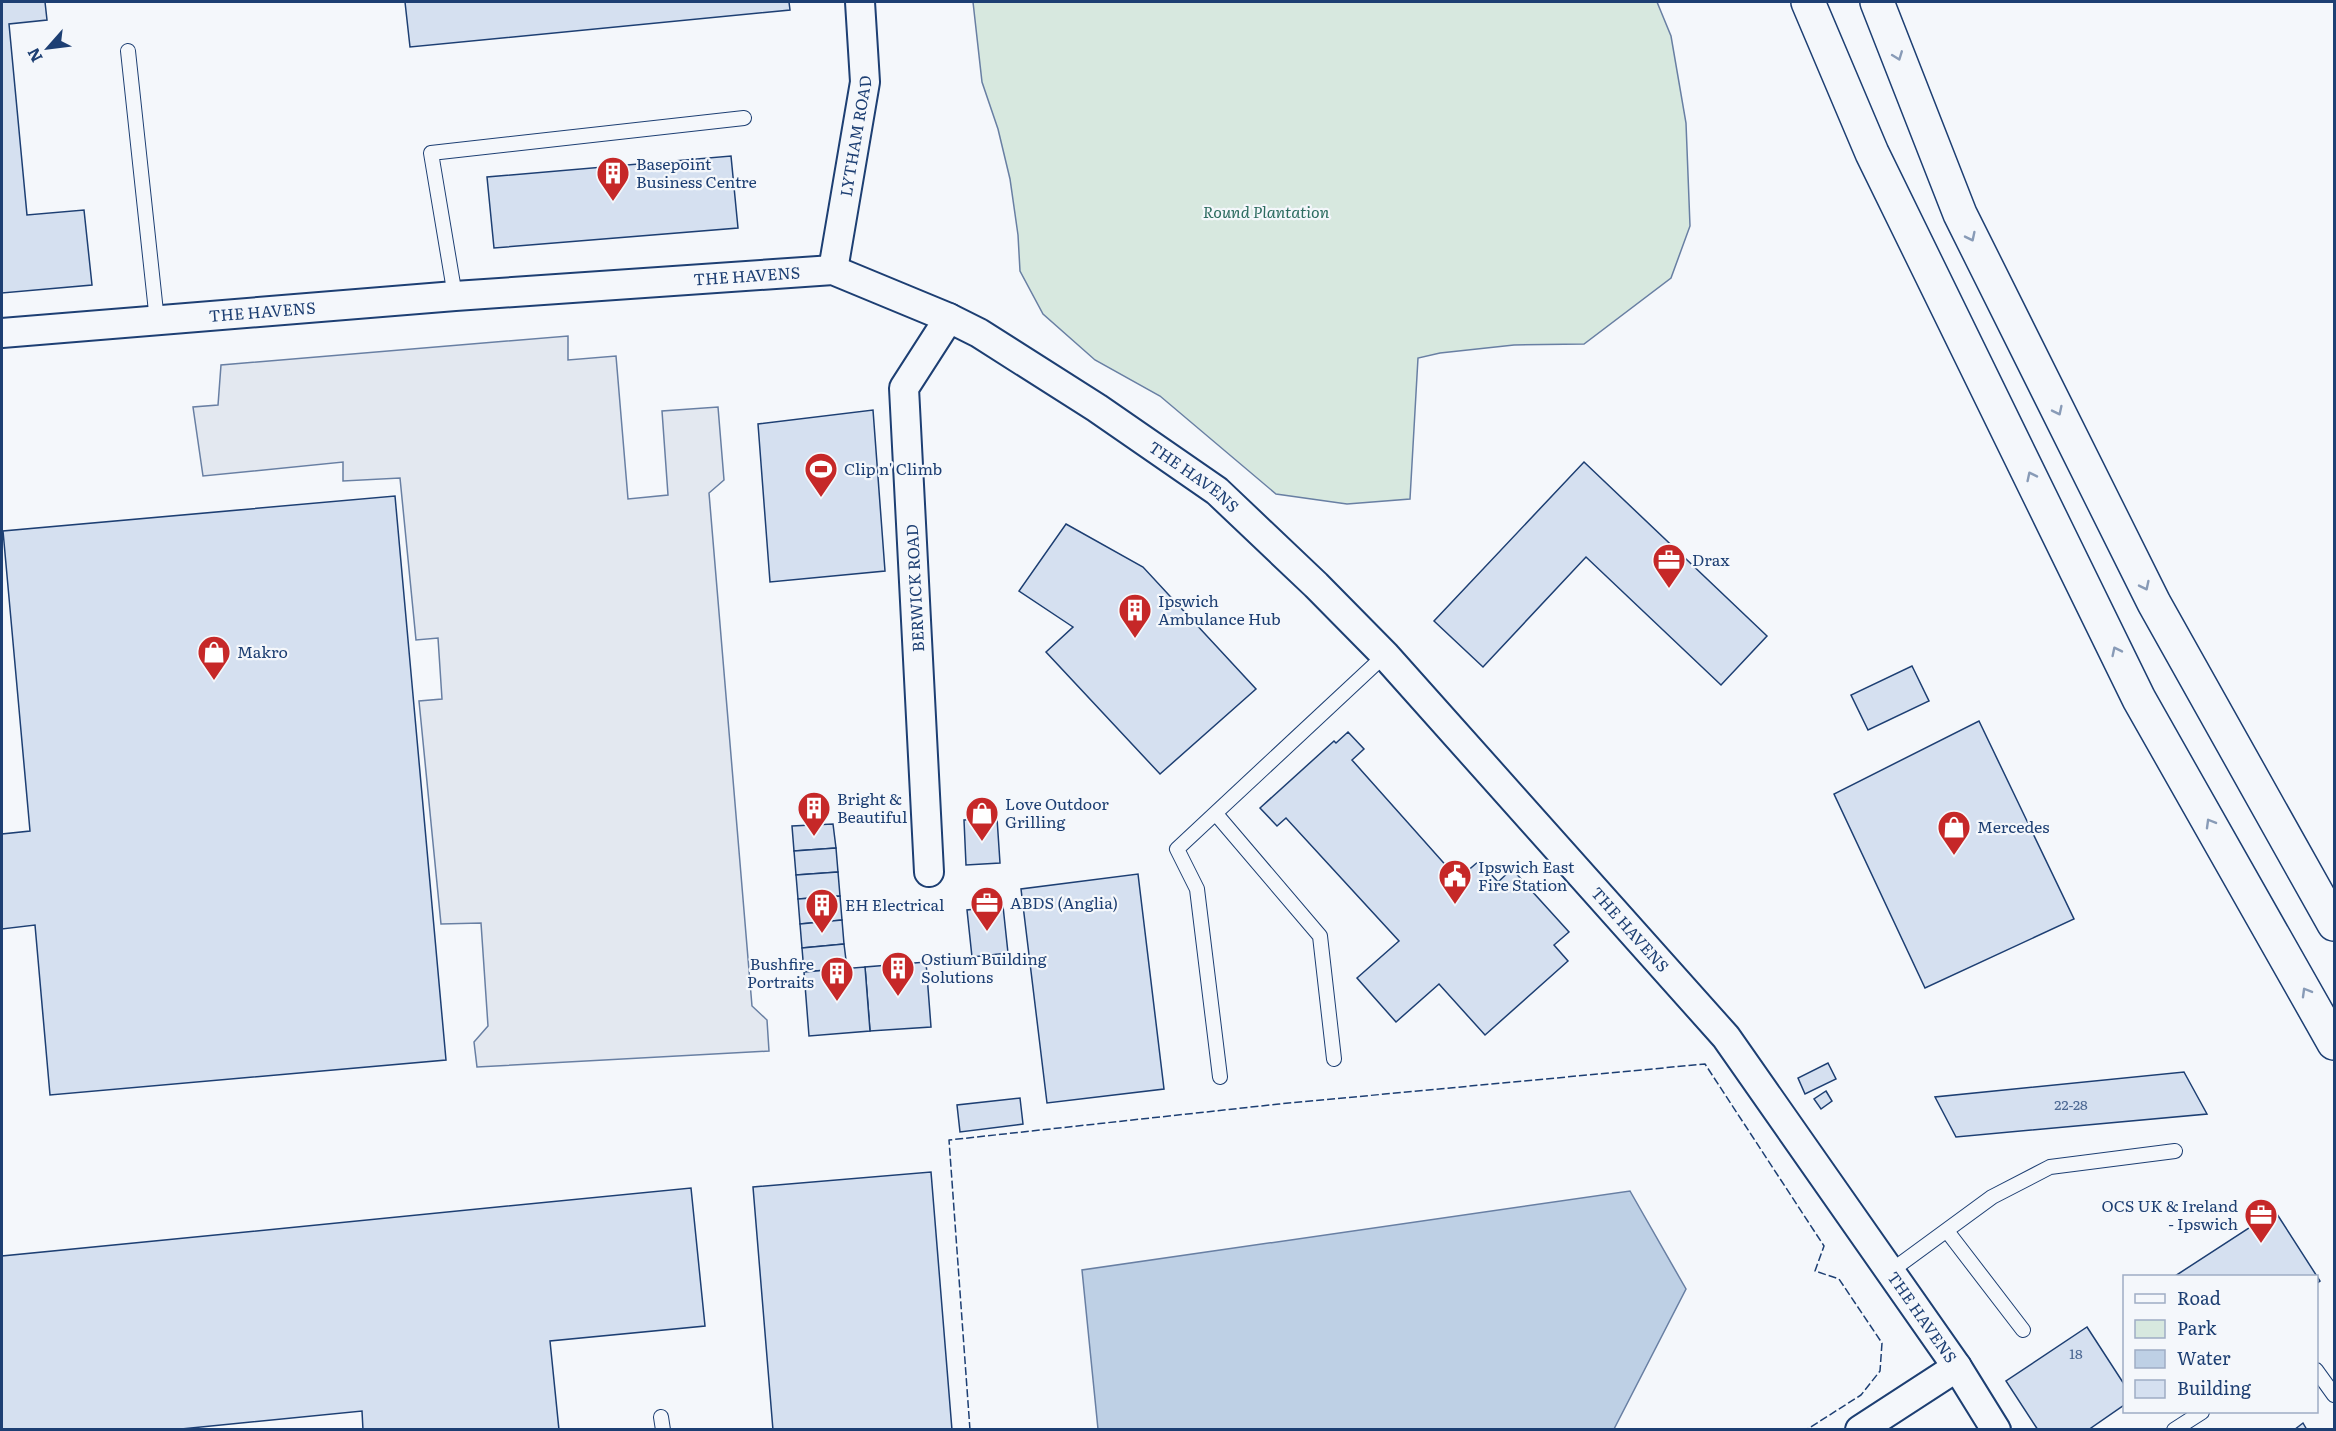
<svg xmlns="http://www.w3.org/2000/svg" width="2336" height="1431" font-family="Literata,serif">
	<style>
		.green { fill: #d7e8df; stroke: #687fa3; stroke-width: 1.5 }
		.parking { fill: #e3e8f0; stroke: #687fa3; stroke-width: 1.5 }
		.water { fill: #bed0e5; stroke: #687fa3; stroke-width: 1.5 }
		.building { fill: #d5e0f0; stroke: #1d3f73; stroke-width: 1.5 }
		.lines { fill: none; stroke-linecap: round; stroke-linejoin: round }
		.service-casing { stroke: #1d3f73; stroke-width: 16 }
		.minor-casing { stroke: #1d3f73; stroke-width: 32 }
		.trunk-casing { stroke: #1d3f73; stroke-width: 36 }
		.service { stroke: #f4f7fb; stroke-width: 14 }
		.minor { stroke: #f4f7fb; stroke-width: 28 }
		.trunk { stroke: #f4f7fb; stroke-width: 33 }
		.fence { stroke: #1d3f73; stroke-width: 1.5; stroke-dasharray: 8 3; stroke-linecap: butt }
		.oneway { stroke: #889bb7 }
		.labels { text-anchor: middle; stroke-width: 4.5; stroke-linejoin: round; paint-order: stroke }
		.number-label { font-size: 14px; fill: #4b6792 }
		.street-label { font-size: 16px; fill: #1d3f73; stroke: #f4f7fb }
		.poi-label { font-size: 16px; fill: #1d3f73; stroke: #f4f7fb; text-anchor: start }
		.park-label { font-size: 16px; font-style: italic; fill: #2c6c60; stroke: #f4f7fb }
	</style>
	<rect width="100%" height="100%" fill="#f4f7fb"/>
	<!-- green -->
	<polygon class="green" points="973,2 1657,2 1671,36 1686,123 1690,226 1671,278 1584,344 1514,345 1440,353 1418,358 1410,499 1347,504 1276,494 1160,396 1095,360 1043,314 1020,271 1018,235 1010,179 998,129 982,82"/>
	<!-- parking -->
	<polygon class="parking" points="568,336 568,360 616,356 628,499 668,495 662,411 718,407 724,480 709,493 752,1006 767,1020 769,1051 477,1067 474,1042 488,1026 481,923 441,924 419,701 442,699 438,638 416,640 400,478 343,481 343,462 203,476 193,407 218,405 221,365"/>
	<!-- water -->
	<polygon class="water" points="1630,1191 1686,1289 1614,1429 1098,1429 1082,1270"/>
	<!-- building -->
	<g class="building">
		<polygon points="2,2 45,2 47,20 9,24 27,215 84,210 92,285 2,293"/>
		<polygon points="405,2 789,2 790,10 410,47"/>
		<polygon points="731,156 738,228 494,248 487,177"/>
		<polygon points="873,410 885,571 770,582 758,424"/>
		<polygon points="1584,462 1767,636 1721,685 1586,557 1483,667 1434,621"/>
		<polygon points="395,496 446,1060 50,1095 35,925 2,929 2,834 30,831 3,531"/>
		<polygon points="1066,524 1143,567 1256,689 1160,774 1046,652 1073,627 1019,591"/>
		<polygon points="1912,666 1929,701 1868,730 1851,695"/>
		<polygon points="1979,721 2074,919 1925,988 1834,794"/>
		<polygon points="1348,732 1364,749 1352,760 1458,879 1479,861 1498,882 1512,869 1569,932 1554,945 1568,961 1485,1035 1439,984 1396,1022 1357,978 1399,941 1286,818 1277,826 1260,808 1334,741 1336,743"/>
		<polygon points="997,818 1000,863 966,865 964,820"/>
		<polygon points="833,824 836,848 794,851 792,826"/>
		<polygon points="836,848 838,872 796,875 794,851"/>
		<polygon points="838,872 840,896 798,899 796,875"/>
		<polygon points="1138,874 1164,1089 1047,1103 1021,889"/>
		<polygon points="840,896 842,920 800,924 798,899"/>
		<polygon points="1003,906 1008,953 972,957 967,910"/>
		<polygon points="842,920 844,944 802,948 800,924"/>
		<polygon points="844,944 847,968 804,972 802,948"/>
		<polygon points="926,962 931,1027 870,1031 865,967"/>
		<polygon points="865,967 870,1031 809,1036 804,972"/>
		<polygon points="1828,1063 1836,1079 1805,1094 1798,1078"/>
		<polygon points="2184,1072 2207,1114 1956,1137 1935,1097"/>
		<polygon points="1826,1091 1832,1101 1821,1109 1814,1099"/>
		<polygon points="1020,1098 1023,1124 960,1132 957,1105"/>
		<polygon points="931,1172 952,1430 773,1430 753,1187"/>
		<polygon points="691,1188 705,1326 550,1341 559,1430 363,1430 362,1411 171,1430 2,1430 2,1256"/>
		<polygon points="2275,1211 2320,1281 2316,1284 2316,1276 2175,1276"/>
		<polygon points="2087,1327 2124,1384 2124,1405 2088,1430 2038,1430 2006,1381"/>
		<polygon points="2303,1423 2307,1430 2294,1430"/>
	</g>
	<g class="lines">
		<defs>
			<g id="service">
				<polyline points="128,51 157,321"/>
				<polyline points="455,296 431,153 744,118"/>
				<polyline points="1216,814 1320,936 1334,1059"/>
				<polyline points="1220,1077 1197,889 1177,849 1385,655"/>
				<polyline points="1947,1231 2023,1330"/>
				<polyline points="1891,1271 1992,1197 2050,1167 2175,1151"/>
				<polyline points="2316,1370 2334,1395"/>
				<polyline points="661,1417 663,1430"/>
				<polyline points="2174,1430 2202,1412"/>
			</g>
			<g id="minor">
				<path id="s1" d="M833,270L865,82L860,2"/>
				<path id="s2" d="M2,333L455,296L833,270L949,318L979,333L1097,408L1217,491L1316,585L1385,655L1726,1037L1957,1367L1996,1430"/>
				<polyline points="929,872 904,388 949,318"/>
				<polyline points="1860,1430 1957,1367"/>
			</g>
			<g id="trunk">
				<polyline points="1808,2 1872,153 2139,699 2334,1043"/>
				<polyline points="1877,2 1960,214 2154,603 2334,924"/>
			</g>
		</defs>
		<!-- service casing -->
		<use href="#service" class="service-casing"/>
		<!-- minor casing -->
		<use href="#minor" class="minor-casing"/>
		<!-- trunk casing -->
		<use href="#trunk" class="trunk-casing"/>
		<!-- service -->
		<use href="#service" class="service"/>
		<!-- minor -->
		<use href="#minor" class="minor"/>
		<!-- trunk -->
		<use href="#trunk" class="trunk"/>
		<!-- fence -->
		<polyline class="fence" points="970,1430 949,1140 1279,1104 1705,1064 1824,1246 1815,1271 1839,1279 1882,1343 1880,1371 1861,1395 1806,1430"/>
	</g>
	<!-- one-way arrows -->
	<defs><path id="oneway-chevron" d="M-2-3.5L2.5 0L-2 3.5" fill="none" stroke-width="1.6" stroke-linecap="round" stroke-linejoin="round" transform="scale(1.5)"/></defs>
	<g class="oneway">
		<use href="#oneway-chevron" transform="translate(1898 56) rotate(69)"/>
		<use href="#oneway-chevron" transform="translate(1971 237) rotate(64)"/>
		<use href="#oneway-chevron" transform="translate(2058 411) rotate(64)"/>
		<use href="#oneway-chevron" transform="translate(2031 476) rotate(-116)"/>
		<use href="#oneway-chevron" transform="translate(2145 586) rotate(64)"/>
		<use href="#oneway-chevron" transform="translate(2116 651) rotate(-116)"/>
		<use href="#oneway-chevron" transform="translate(2210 823) rotate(-120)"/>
		<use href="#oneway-chevron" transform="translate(2306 992) rotate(-120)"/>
	</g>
	<!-- icons -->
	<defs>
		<symbol id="building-pin" viewBox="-11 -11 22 30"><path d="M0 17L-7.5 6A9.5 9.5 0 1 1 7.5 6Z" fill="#c62828" stroke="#f4f7fb"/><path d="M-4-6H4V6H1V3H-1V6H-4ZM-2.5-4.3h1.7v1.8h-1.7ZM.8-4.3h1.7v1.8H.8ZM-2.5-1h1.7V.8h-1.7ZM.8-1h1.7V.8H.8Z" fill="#fff"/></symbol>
		<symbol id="stadium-pin" viewBox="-11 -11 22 30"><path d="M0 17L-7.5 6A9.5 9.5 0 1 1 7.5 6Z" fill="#c62828" stroke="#f4f7fb"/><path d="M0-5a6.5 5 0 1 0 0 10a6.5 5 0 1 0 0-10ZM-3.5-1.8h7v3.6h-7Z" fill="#fff"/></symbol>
		<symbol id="office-pin" viewBox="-11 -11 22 30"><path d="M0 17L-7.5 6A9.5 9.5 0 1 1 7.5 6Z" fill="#c62828" stroke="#f4f7fb"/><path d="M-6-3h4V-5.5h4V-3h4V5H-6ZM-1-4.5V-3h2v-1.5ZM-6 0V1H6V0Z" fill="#fff"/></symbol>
		<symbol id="shop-pin" viewBox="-11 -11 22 30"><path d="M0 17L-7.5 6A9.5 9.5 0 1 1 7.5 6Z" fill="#c62828" stroke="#f4f7fb"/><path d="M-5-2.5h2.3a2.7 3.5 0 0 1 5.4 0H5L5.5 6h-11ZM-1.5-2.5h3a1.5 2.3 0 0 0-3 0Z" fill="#fff"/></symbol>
		<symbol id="civic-pin" viewBox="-11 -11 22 30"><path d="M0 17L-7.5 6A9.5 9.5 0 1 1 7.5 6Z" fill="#c62828" stroke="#f4f7fb"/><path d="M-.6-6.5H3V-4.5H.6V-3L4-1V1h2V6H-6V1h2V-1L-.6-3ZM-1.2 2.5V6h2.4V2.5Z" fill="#fff"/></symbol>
	</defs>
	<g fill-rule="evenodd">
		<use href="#building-pin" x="594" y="154" width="38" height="52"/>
		<use href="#stadium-pin" x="802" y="450" width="38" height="52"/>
		<use href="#office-pin" x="1650" y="541" width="38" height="52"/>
		<use href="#building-pin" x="1116" y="591" width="38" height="52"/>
		<use href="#shop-pin" x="195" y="633" width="38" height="52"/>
		<use href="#building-pin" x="795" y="789" width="38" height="52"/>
		<use href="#shop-pin" x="963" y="794" width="38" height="52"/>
		<use href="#shop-pin" x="1935" y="808" width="38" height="52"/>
		<use href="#civic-pin" x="1436" y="857" width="38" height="52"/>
		<use href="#office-pin" x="968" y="884" width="38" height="52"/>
		<use href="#building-pin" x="803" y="886" width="38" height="52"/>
		<use href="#building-pin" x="879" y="949" width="38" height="52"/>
		<use href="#building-pin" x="818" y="954" width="38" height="52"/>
		<use href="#office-pin" x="2242" y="1196" width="38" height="52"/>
	</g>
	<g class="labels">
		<!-- number labels -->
		<g class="number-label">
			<text x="2071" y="1110">22-28</text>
			<text x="2076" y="1359">18</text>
		</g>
		<!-- street labels -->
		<g class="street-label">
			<text dy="6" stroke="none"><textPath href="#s1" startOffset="136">LYTHAM ROAD</textPath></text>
			<text dy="6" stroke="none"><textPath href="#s2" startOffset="747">THE HAVENS</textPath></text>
			<text dy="6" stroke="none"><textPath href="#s2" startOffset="261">THE HAVENS</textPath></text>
			<text dy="6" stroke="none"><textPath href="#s2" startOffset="1251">THE HAVENS</textPath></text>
			<text transform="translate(915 588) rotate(-93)" y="6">BERWICK ROAD</text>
			<text dy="6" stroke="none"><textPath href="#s2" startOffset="1881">THE HAVENS</textPath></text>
			<text dy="6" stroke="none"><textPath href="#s2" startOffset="2367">THE HAVENS</textPath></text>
		</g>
		<!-- poi labels -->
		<g class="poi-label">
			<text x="636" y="170">Basepoint<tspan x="636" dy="18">Business Centre</tspan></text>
			<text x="844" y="475">Clip n' Climb</text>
			<text x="1692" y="566">Drax</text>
			<text x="1158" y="607">Ipswich<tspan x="1158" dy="18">Ambulance Hub</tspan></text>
			<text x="237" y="658">Makro</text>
			<text x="837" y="805">Bright &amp;<tspan x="837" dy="18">Beautiful</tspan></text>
			<text x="1005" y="810">Love Outdoor<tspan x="1005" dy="18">Grilling</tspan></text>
			<text x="1977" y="833">Mercedes</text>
			<text x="1478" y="873">Ipswich East<tspan x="1478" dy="18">Fire Station</tspan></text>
			<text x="1010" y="909">ABDS (Anglia)</text>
			<text x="845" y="911">EH Electrical</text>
			<text x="921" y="965">Ostium Building<tspan x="921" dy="18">Solutions</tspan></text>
			<text x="814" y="970" text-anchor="end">Bushfire<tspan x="814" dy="18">Portraits</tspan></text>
			<text x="2238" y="1212" text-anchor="end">OCS UK &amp; Ireland<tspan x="2238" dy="18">- Ipswich</tspan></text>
		</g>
		<!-- park labels -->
		<g class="park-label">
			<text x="1266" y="218">Round Plantation</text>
		</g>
	</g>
	<!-- border -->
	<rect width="2336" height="1431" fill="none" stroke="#1d3f73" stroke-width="6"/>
	<!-- legend -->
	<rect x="2123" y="1275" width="195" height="138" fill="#f4f7fb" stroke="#9eadc5" stroke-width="1.5"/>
	<rect x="2135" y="1294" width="30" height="9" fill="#f4f7fb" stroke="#9eadc5" stroke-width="1.5"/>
	<text x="2177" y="1305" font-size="18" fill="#1d3f73">Road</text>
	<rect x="2135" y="1320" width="30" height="18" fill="#d7e8df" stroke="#9eadc5" stroke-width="1.5"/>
	<text x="2177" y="1335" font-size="18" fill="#1d3f73">Park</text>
	<rect x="2135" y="1350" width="30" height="18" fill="#bed0e5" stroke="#9eadc5" stroke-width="1.5"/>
	<text x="2177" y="1365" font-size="18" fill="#1d3f73">Water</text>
	<rect x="2135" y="1380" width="30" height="18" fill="#d5e0f0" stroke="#9eadc5" stroke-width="1.5"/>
	<text x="2177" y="1395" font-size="18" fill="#1d3f73">Building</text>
	<!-- north arrow -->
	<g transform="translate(48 48) rotate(242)" stroke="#f4f7fb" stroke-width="4.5" paint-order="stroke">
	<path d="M0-4.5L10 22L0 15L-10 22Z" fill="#1d3f73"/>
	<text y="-9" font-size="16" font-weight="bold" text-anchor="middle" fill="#1d3f73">N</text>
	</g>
</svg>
